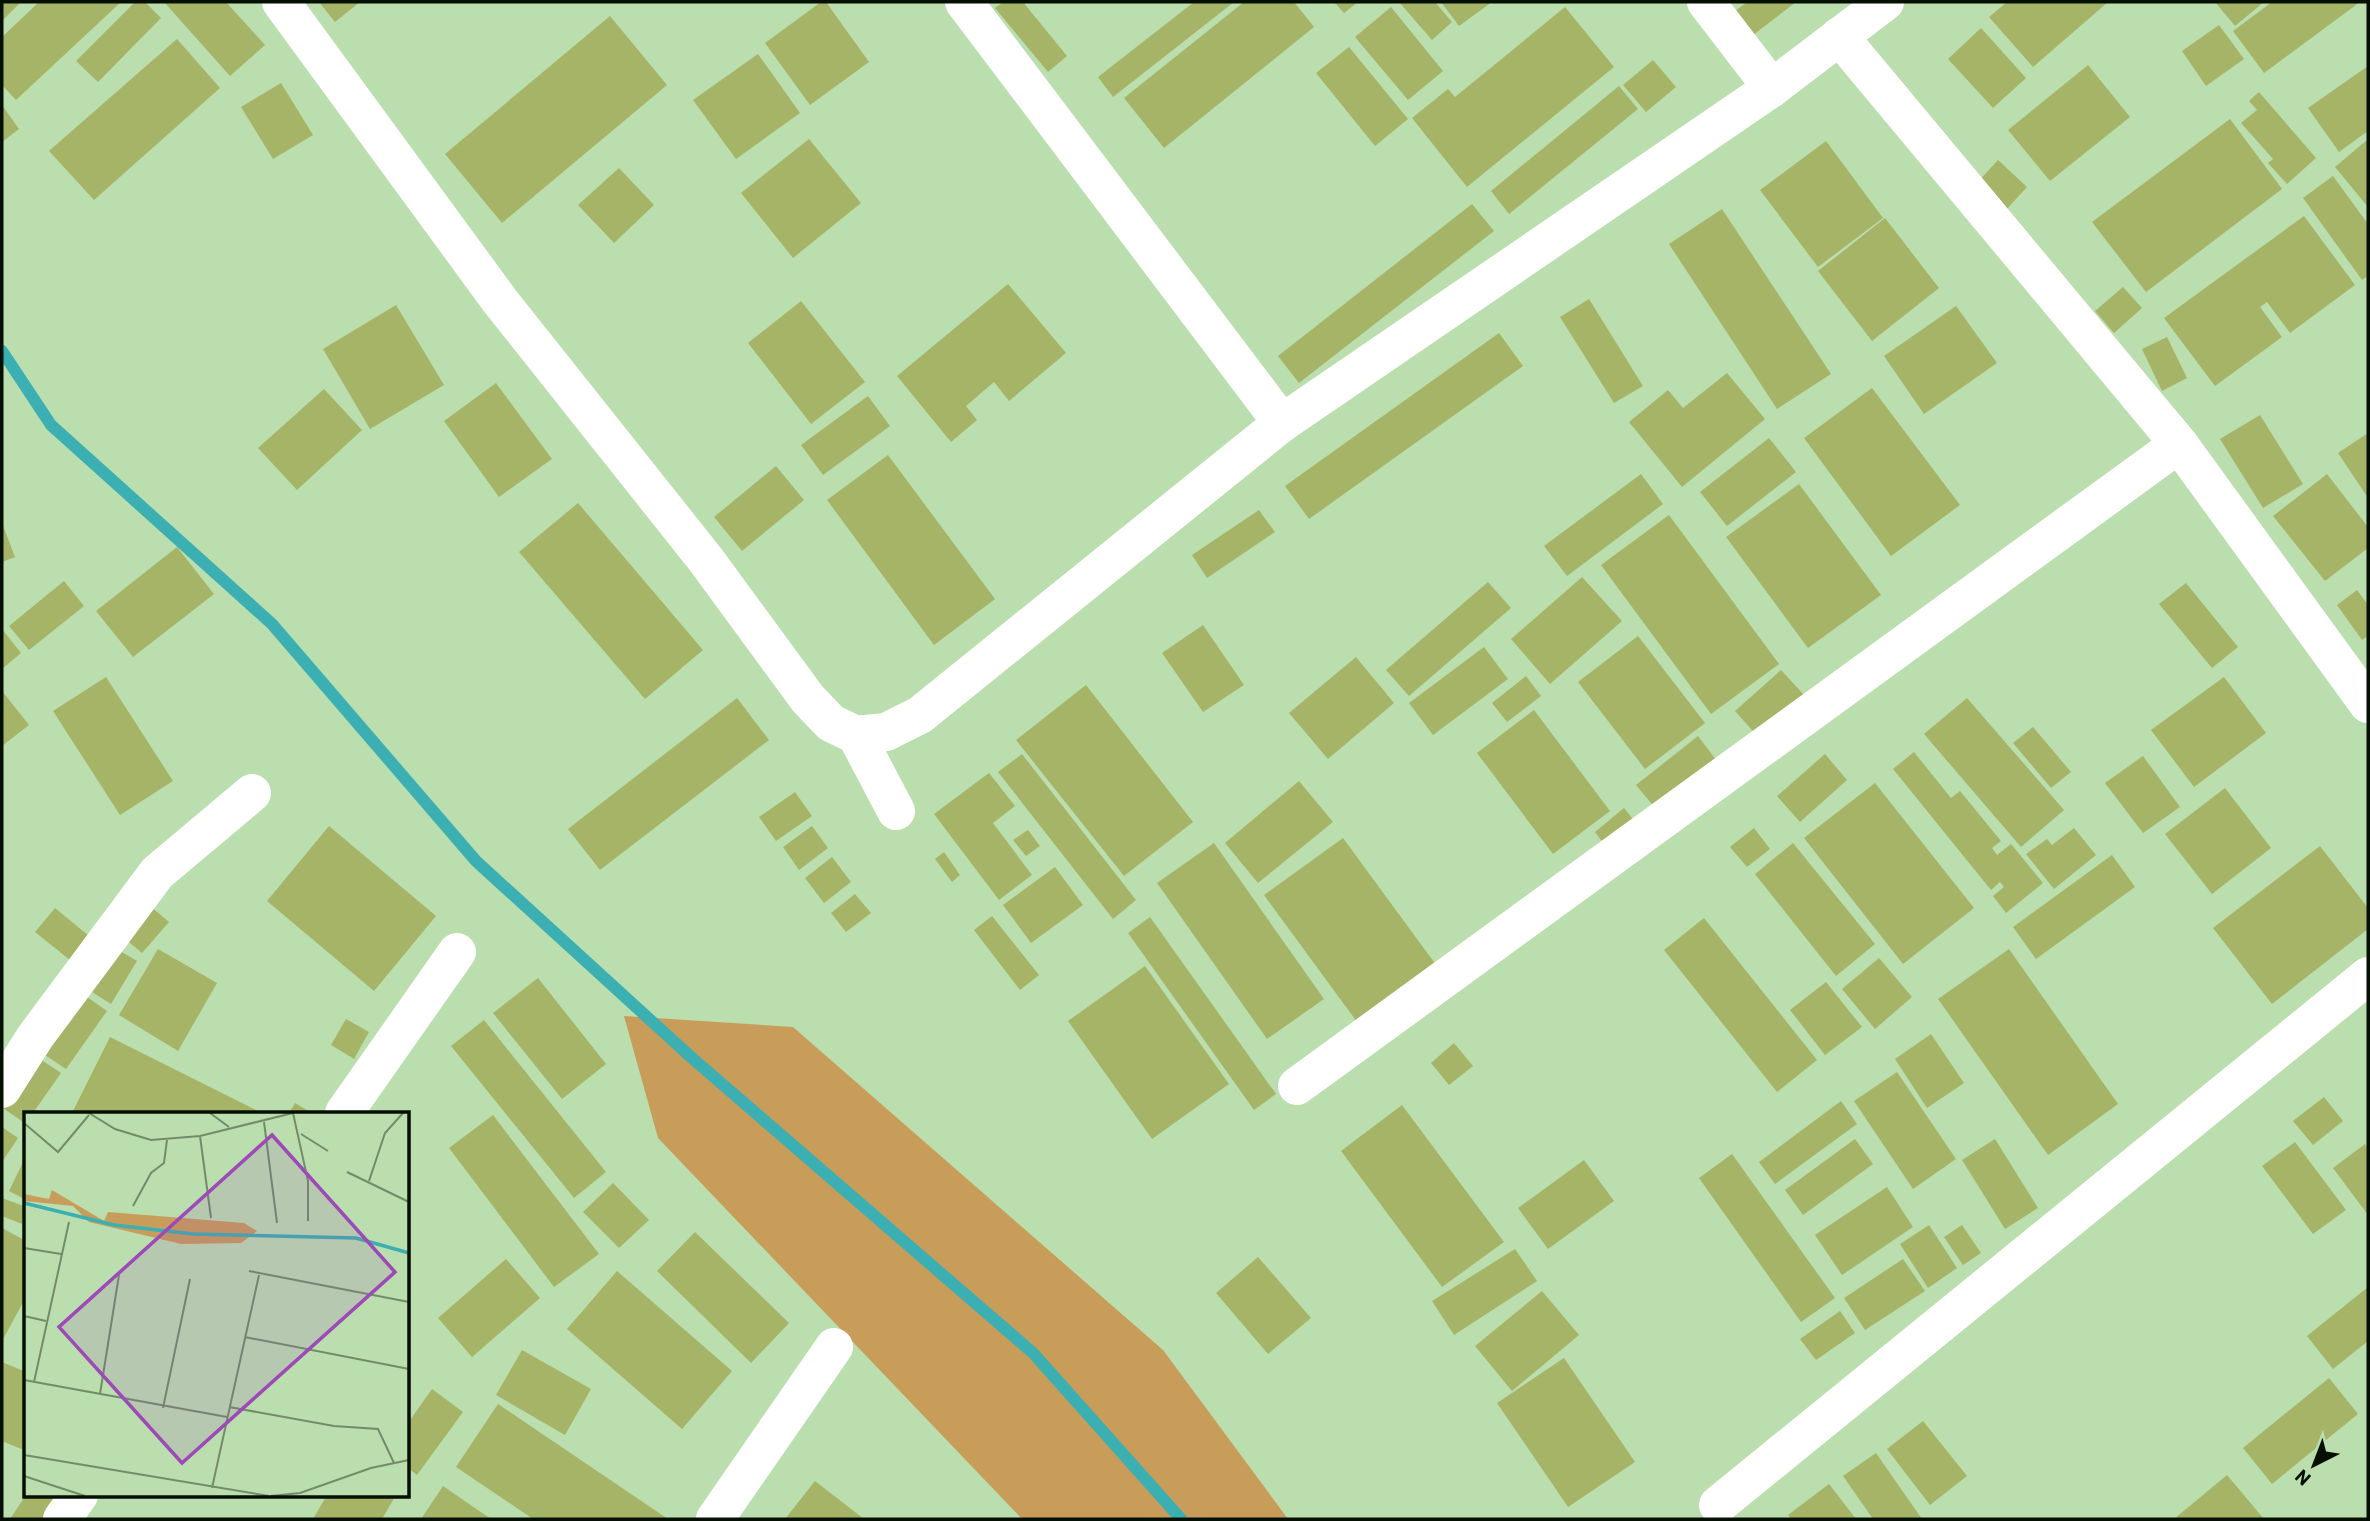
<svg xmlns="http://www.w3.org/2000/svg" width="2370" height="1521" font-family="Barlow,sans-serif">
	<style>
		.green { fill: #c89d5a }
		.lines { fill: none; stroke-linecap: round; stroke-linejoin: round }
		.stream { stroke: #3bafb1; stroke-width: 12 }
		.building { fill: #a6b468 }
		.minor { stroke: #fff; stroke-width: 38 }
		.inset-river { fill: none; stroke: #3bafb1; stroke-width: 3.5 }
		.inset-road { fill: none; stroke: #728c69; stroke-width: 2 }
		.view { fill: #9d49b7; fill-opacity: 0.15; stroke: #9d49b7; stroke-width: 3.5 }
		.inset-edge { fill: none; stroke: #051002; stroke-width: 3.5 }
	</style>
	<rect width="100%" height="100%" fill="#bbdeae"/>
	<!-- green -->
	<polygon class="green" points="624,1016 793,1027 1163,1350 1288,1519 1022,1519 658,1138"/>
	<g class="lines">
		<!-- stream -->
		<polyline class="stream" points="2,351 51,425 272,624 476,861 692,1058 1033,1353 1181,1519"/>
	</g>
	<!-- building -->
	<g class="building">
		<polygon points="2,2 21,2 2,21"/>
		<polygon points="39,2 121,2 16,100 2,85 2,37"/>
		<polygon points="135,2 145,2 161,18 98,82 76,61"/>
		<polygon points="164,2 226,2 265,45 230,76"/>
		<polygon points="319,2 360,2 335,22"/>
		<polygon points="821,2 826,2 869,62 810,105 765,43"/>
		<polygon points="1003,2 1023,2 1067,56 1048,72 995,8"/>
		<polygon points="1194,2 1234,2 1113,97 1098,77"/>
		<polygon points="1244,2 1294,2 1314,27 1164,148 1124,98"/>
		<polygon points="1334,2 1358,2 1344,13"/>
		<polygon points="1399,2 1435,2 1452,22 1432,40"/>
		<polygon points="1441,2 1492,2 1459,26"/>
		<polygon points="1747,2 1796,2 1744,42 1726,18"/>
		<polygon points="2007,2 2108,2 2033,67 1989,17"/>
		<polygon points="2215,2 2264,2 2235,26"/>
		<polygon points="2272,2 2360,2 2264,73 2233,31"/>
		<polygon points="1391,7 1443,71 1408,100 1355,37"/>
		<polygon points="1565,7 1614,67 1467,187 1412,118 1448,89 1455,97"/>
		<polygon points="610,16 667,85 502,223 445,154"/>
		<polygon points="2219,25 2244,59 2206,86 2182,51"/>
		<polygon points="1981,28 2026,78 1993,108 1948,59"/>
		<polygon points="177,39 220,88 94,200 49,151"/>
		<polygon points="1349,47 1408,119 1375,146 1316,73"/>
		<polygon points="758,54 800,113 736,159 693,100"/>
		<polygon points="1653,60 1676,87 1646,112 1623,85"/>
		<polygon points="2088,65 2130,117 2050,181 2008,130"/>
		<polygon points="2368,66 2368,131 2339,152 2308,108"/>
		<polygon points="281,83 313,135 273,159 241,107"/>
		<polygon points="1619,86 1638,109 1509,214 1491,191"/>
		<polygon points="2259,92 2316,158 2287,184 2268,163 2273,159 2241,123 2257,110 2249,101"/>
		<polygon points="2,105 19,129 2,142"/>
		<polygon points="2230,119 2282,189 2146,292 2092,222"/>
		<polygon points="809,139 861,203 793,258 741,193"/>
		<polygon points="2367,140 2368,142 2368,207 2335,167"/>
		<polygon points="1826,141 1883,218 1818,267 1760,190"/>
		<polygon points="1998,160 2027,187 2005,211 1976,184"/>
		<polygon points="619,168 654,205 614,243 578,205"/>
		<polygon points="2333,176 2368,224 2368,276 2362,280 2303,198"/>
		<polygon points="1472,204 1494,231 1299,383 1278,356"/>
		<polygon points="1722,209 1831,374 1777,409 1669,244"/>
		<polygon points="2304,216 2355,285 2290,333 2267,302 2260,307 2282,337 2215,386 2164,318"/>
		<polygon points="1885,218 1939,288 1872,341 1818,271"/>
		<polygon points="1008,284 1066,353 1009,401 994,382 966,406 977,420 951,442 897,376"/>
		<polygon points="2123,287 2142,308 2114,333 2095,311"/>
		<polygon points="1589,299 1643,386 1614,403 1560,317"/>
		<polygon points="801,301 865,382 811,424 748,343"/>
		<polygon points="396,305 444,385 370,429 323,349"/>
		<polygon points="1956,306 1997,363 1924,414 1884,356"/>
		<polygon points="1499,333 1523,366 1309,519 1285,486"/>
		<polygon points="2167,337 2187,378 2162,391 2142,349"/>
		<polygon points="1727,373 1765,419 1682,487 1629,422 1668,390 1683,408"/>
		<polygon points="496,383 552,459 499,497 444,421"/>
		<polygon points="1872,388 1960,505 1891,556 1804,438"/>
		<polygon points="324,389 362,430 297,490 258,448"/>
		<polygon points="868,396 890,426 823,475 801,445"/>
		<polygon points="2260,415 2303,484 2263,508 2220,439"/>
		<polygon points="2368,433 2368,498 2338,453"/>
		<polygon points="1769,438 1796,472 1727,526 1700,492"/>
		<polygon points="888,455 995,599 934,645 827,500"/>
		<polygon points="776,466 804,500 742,551 714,517"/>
		<polygon points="1641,474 1663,504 1567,576 1544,546"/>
		<polygon points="2327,474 2368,527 2368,548 2325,581 2273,516"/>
		<polygon points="1799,484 1881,595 1808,648 1726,537"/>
		<polygon points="578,503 703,650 645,699 519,552"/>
		<polygon points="1259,510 1275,532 1207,578 1192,555"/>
		<polygon points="1669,515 1779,664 1711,714 1601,565"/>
		<polygon points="2,523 15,557 2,562"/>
		<polygon points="177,547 214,594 133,657 96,611"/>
		<polygon points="1582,577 1622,621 1550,684 1511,639"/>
		<polygon points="64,581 84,606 29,650 9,626"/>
		<polygon points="1488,582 1511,608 1409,696 1386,670"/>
		<polygon points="2186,583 2238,647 2212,668 2159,604"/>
		<polygon points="2357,590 2368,605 2368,636 2362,640 2337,605"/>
		<polygon points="1203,625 1244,685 1203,712 1162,653"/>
		<polygon points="2,629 21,653 2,669"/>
		<polygon points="1638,636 1705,723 1645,769 1578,682"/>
		<polygon points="1484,647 1508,679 1433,735 1409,703"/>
		<polygon points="1356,657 1394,703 1328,759 1289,713"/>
		<polygon points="1781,670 1805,696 1759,738 1735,711"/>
		<polygon points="1526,676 1541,696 1507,722 1492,703"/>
		<polygon points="106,677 173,781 120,815 53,711"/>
		<polygon points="2224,677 2266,733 2194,787 2151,730"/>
		<polygon points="1086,685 1193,822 1124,876 1016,740"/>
		<polygon points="2,691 29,725 2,746"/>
		<polygon points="737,698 769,740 600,870 568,829"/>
		<polygon points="1967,698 2064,810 2021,847 1924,734"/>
		<polygon points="1534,710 1610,811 1553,854 1477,753"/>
		<polygon points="2033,727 2071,772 2051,788 2013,743"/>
		<polygon points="1698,736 1717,761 1656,809 1636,785"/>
		<polygon points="1914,752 1951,798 1960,791 2001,841 1992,848 1997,855 2011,844 2043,883 2006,913 1993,896 2004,887 2000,882 1991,890 1893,769"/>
		<polygon points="1022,754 1136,900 1113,919 998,772"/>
		<polygon points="1825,754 1847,780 1800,822 1777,796"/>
		<polygon points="2143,756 2180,807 2143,833 2105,783"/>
		<polygon points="989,773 1015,806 993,823 1032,875 999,900 934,814"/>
		<polygon points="1299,781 1333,822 1258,883 1225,843"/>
		<polygon points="1875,783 1974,908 1903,964 1804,838"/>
		<polygon points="2225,788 2271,848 2212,894 2165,834"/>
		<polygon points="795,792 812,816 776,841 759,817"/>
		<polygon points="1624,808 1640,828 1610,852 1595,832"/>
		<polygon points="329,826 436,916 374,991 267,901"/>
		<polygon points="812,826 828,848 799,870 783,847"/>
		<polygon points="1754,828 1770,849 1747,867 1730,847"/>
		<polygon points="2074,828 2096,855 2054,889 2026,854 2047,839 2052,845"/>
		<polygon points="1028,830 1040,846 1026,856 1013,840"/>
		<polygon points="1343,838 1439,969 1360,1026 1264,895"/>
		<polygon points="1214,843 1324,999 1267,1039 1157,883"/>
		<polygon points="1793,843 1875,944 1836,976 1755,874"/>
		<polygon points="2320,846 2368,908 2368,929 2272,1004 2213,928"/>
		<polygon points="944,852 960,875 952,882 935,859"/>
		<polygon points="2112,855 2135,887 2036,959 2013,927"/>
		<polygon points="832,857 851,882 824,903 805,878"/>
		<polygon points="1055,867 1083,905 1031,943 1003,905"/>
		<polygon points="855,894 871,913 846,932 831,913"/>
		<polygon points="143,900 169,922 142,953 117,932"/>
		<polygon points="55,908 89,936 70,960 35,932"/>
		<polygon points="992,916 1039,975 1020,990 974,930"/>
		<polygon points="1150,917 1276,1094 1254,1110 1128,933"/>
		<polygon points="1704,918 1817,1060 1777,1092 1664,950"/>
		<polygon points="110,945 137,961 111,1004 84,987"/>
		<polygon points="158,949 217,983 178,1051 119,1015"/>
		<polygon points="2009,949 2118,1104 2048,1155 1938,999"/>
		<polygon points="1879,958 1912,997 1875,1029 1842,989"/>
		<polygon points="1145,966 1229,1084 1152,1139 1068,1021"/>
		<polygon points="538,978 606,1064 562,1099 493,1013"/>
		<polygon points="1826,982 1862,1027 1825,1055 1790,1010"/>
		<polygon points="80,992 107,1011 66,1069 39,1051"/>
		<polygon points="346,1019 369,1032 354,1059 331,1045"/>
		<polygon points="484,1020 606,1172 574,1198 451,1046"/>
		<polygon points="1931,1034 1964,1083 1927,1108 1895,1059"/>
		<polygon points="110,1037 262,1113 72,1113"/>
		<polygon points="1454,1043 1473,1066 1449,1085 1431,1063"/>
		<polygon points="37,1057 61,1073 33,1113 26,1113 26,1124 3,1108"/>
		<polygon points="1897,1072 1956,1159 1913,1189 1854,1101"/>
		<polygon points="2324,1097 2343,1121 2313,1145 2293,1121"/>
		<polygon points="1841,1101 1857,1124 1775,1184 1759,1162"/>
		<polygon points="295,1103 312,1113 289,1113"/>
		<polygon points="1402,1105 1504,1242 1442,1287 1341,1151"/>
		<polygon points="493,1115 599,1254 554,1287 449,1148"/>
		<polygon points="2,1127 18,1138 2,1162"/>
		<polygon points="1855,1139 1873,1164 1803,1215 1785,1190"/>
		<polygon points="1995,1139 2038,1208 2005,1229 1962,1160"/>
		<polygon points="2295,1142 2346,1210 2313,1234 2262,1166"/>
		<polygon points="2365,1144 2368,1149 2368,1215 2333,1168"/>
		<polygon points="1732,1154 1835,1298 1801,1322 1699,1178"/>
		<polygon points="26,1156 26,1200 9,1191"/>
		<polygon points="1584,1160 1614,1201 1548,1249 1518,1208"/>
		<polygon points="613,1183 649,1220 619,1248 583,1212"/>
		<polygon points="1887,1187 1913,1227 1842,1275 1815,1235"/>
		<polygon points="2,1198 26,1207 22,1224 2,1216"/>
		<polygon points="1929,1225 1957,1268 1928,1288 1900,1244"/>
		<polygon points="1962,1225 1981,1253 1963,1265 1944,1237"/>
		<polygon points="2,1228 26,1241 26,1297 2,1341"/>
		<polygon points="695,1232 789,1323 751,1363 657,1271"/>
		<polygon points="1515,1249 1537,1281 1454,1335 1432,1301"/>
		<polygon points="1258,1257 1311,1318 1268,1354 1216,1293"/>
		<polygon points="506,1259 540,1298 472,1357 438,1318"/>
		<polygon points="1903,1259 1925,1291 1865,1330 1844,1298"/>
		<polygon points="617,1271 732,1371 682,1429 567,1329"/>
		<polygon points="2368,1287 2368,1341 2333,1369 2307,1336"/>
		<polygon points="1542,1291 1579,1335 1512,1391 1475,1346"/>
		<polygon points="1840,1311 1855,1333 1816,1360 1800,1339"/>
		<polygon points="522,1350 591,1389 565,1435 496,1395"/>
		<polygon points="1564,1358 1635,1462 1568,1507 1497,1403"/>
		<polygon points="2,1362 26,1372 26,1451 2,1441"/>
		<polygon points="2329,1378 2358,1414 2272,1484 2243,1448"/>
		<polygon points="432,1389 463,1412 417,1475 408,1468 408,1423"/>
		<polygon points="498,1404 668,1519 533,1519 456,1467"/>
		<polygon points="1923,1421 1967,1476 1930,1505 1887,1449"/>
		<polygon points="1876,1453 1922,1519 1873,1519 1843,1476"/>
		<polygon points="2227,1475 2264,1519 2174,1519"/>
		<polygon points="815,1481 864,1519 785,1519"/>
		<polygon points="1829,1484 1856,1519 1791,1519 1788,1515"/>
		<polygon points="443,1486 491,1519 421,1519"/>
		<polygon points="26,1495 63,1495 47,1519 10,1519"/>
		<polygon points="327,1495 396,1495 382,1519 313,1519"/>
	</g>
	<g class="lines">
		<!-- minor -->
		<g class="minor">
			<polyline points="281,2 500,301 706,560 808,699 831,723 856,735 896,811"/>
			<polyline points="964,2 1282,423"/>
			<polyline points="1706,2 1772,88"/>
			<polyline points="1839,36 2179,444 2368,704"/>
			<polyline points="856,735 886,732 920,715 1282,423 1772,88 1885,2"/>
			<polyline points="1297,1086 2179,444"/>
			<polyline points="2,1089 35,1037 157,873 252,793"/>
			<polyline points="344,1113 457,952"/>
			<polyline points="1718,1505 2368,976"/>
			<polyline points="62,1519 79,1495"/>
			<polyline points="715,1519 834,1347"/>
		</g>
	</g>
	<!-- overview -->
	<g transform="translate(24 1112)">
		<rect width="385" height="385" fill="#bbdeae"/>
		<path d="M28,78L80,109L84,100L220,111L233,119L217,131L157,132L65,110L49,94L0,89V82L25,87Z" fill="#c89d5a"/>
		<path class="inset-river" d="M0,91L90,113L169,122L332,126L385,141"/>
		<path class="inset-road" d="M65,1L91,17L127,28L176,24L269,1M186,1L205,15M269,1L284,69V109M240,10L253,111M0,11L34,40L65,3M277,22L304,39M176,24L187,106M323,60L385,90M345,69L361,21L379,1M109,94L127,61L140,51L143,28M0,136L37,142M225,159L385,190M0,204L22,209M221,225L385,257M0,268L203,305M10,270L45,110M76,282L95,163M205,295L310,314L354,317L370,351M139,296L166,167M0,343L245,384M0,364L61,384M188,376L235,163M247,384L276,381L347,356L385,348"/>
		<path class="view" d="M248,23L371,160L158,351L35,215Z"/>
		<rect width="385" height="385" class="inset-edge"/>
	</g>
	<!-- border -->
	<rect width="2370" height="1521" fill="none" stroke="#051002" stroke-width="7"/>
	<!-- north arrow -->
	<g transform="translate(2314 1465) rotate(222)" stroke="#bbdeae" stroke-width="5" paint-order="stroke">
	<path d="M0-5L12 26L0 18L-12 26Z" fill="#051002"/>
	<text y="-10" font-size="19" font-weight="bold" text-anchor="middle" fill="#051002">N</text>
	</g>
</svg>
